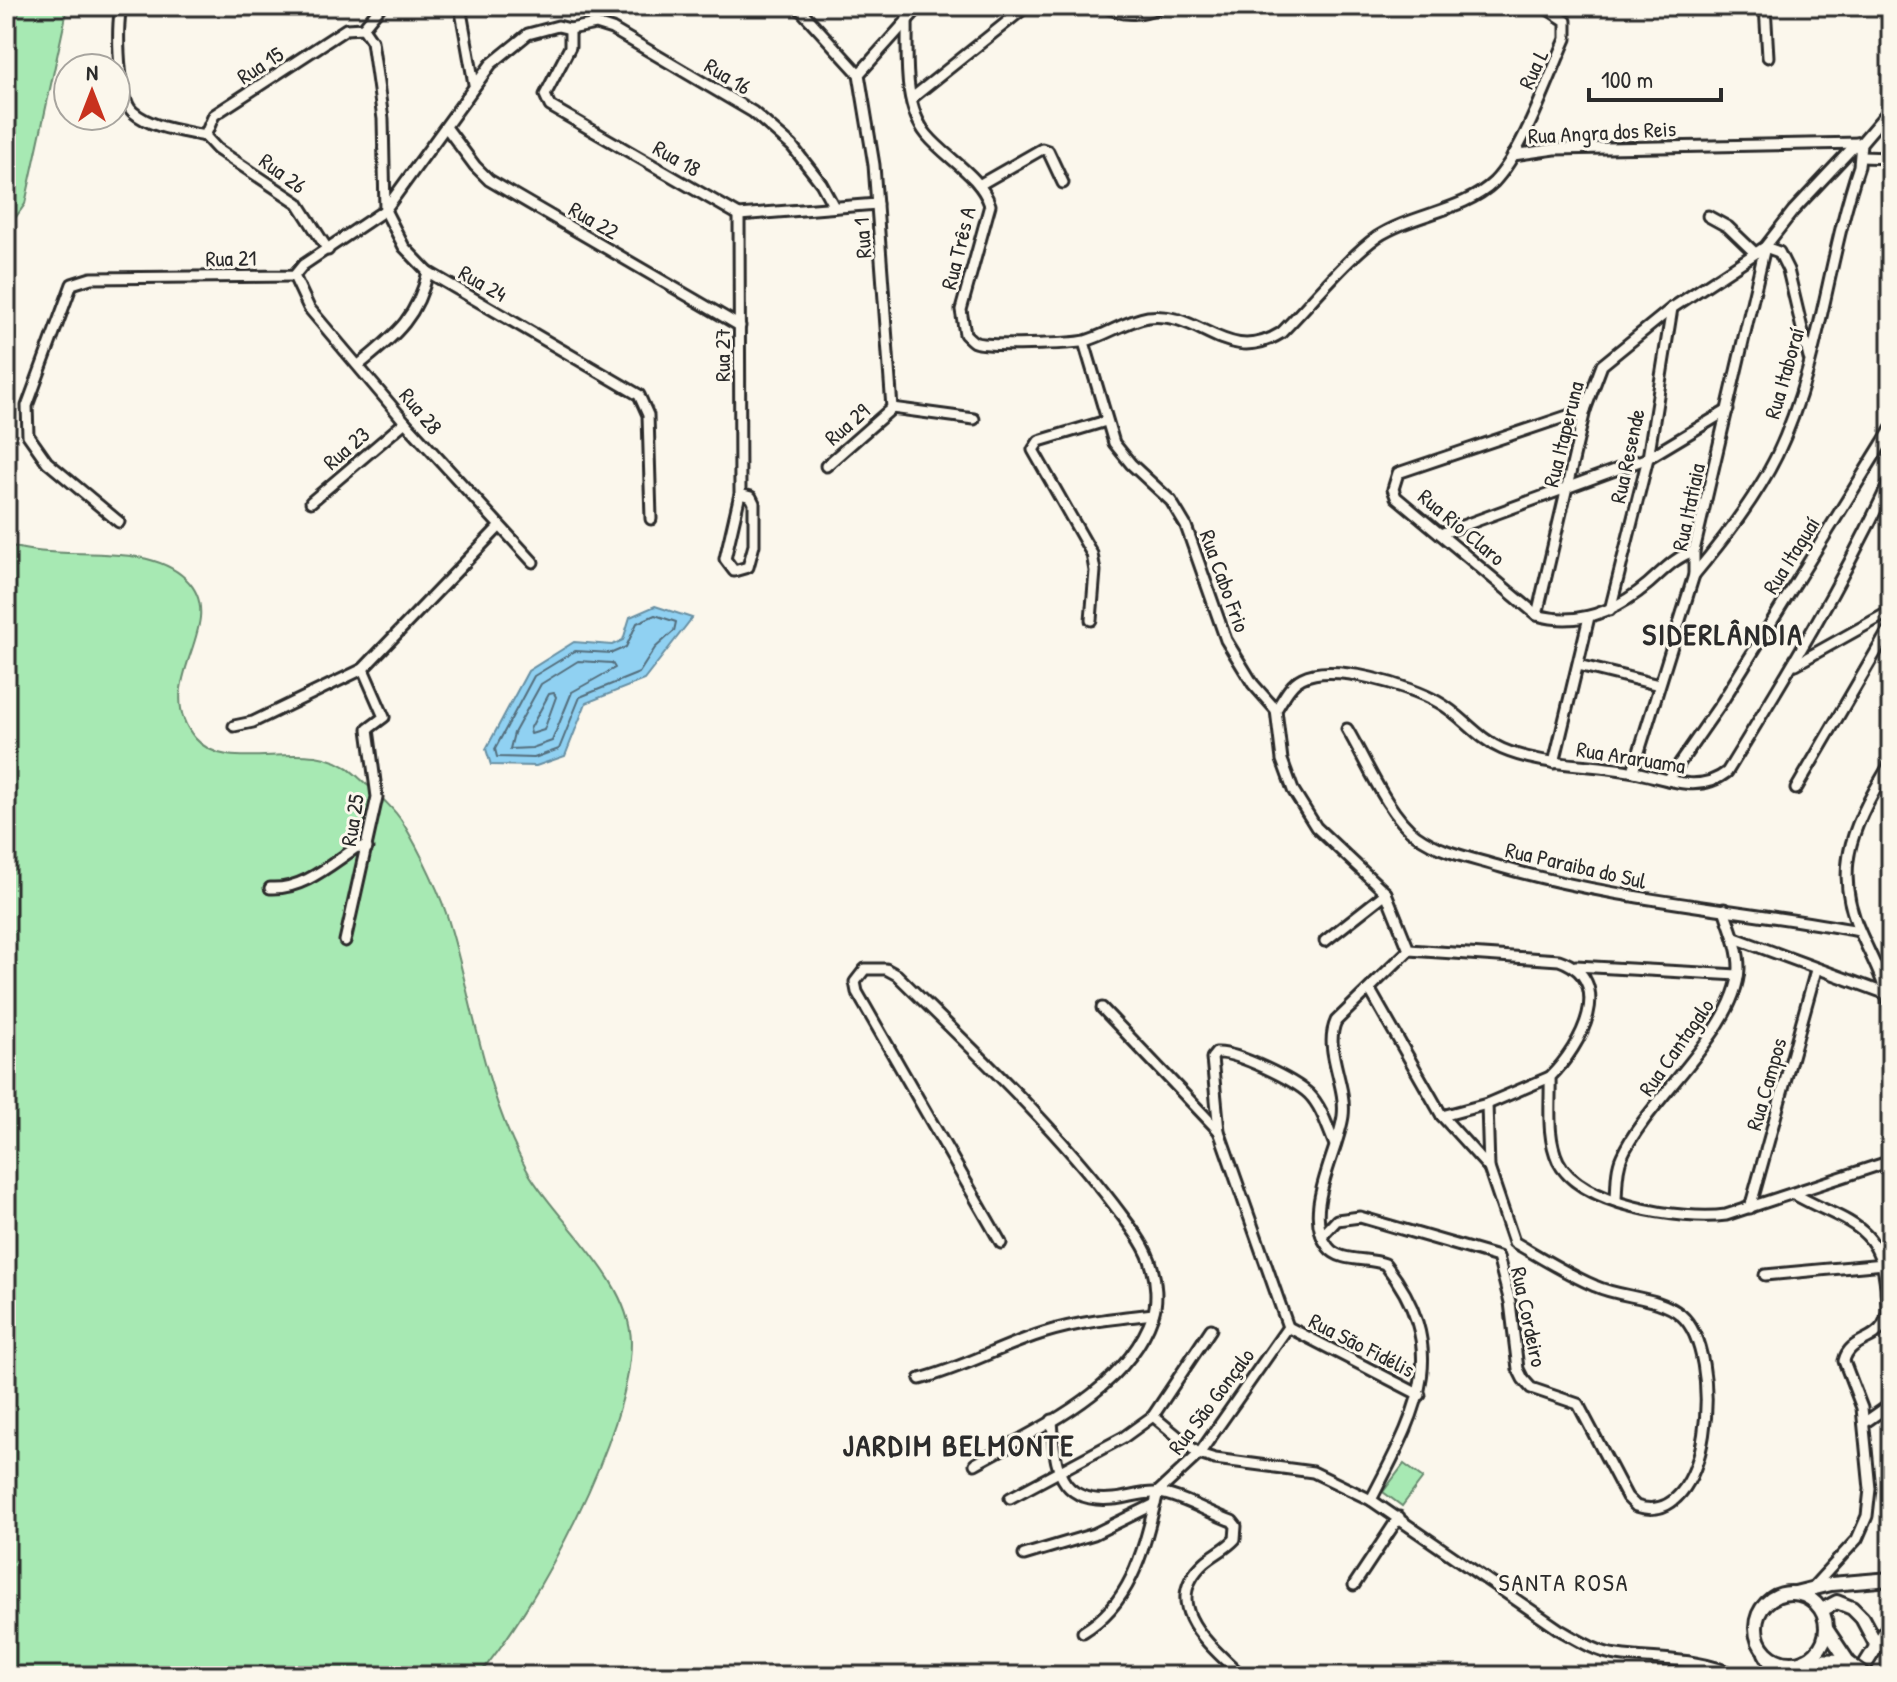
<svg xmlns="http://www.w3.org/2000/svg" width="1897" height="1682" font-family="'Patrick Hand',sans-serif">
	<style>
		.green { fill: #a7e9b3; stroke: #698a6f; stroke-width: 2 }
		.water { fill: #90d1f2; stroke: #688fa2; stroke-width: 2 }
		.lines { fill: none; stroke-linecap: round; stroke-linejoin: round }
		.shore { stroke: #536d7b; stroke-width: 2 }
		.street-casing { stroke: #2b2b2b; stroke-width: 15 }
		.secondary-casing { stroke: #2b2b2b; stroke-width: 18 }
		.street { stroke: #fbf7ec; stroke-width: 9 }
		.secondary { stroke: #fbf7ec; stroke-width: 12 }
		.secondary-bridge-casing { stroke: #2b2b2b; stroke-width: 18; stroke-linecap: butt }
		.secondary-bridge { stroke: #fbf7ec; stroke-width: 12 }
		.labels { text-anchor: middle; stroke-width: 6; stroke-linejoin: round; paint-order: stroke }
		.street-label { font-size: 22px; fill: #2b2b2b; stroke: #fbf7ec }
		.neighbourhood-label { font-size: 24px; letter-spacing: 2px; fill: #2b2b2b; stroke: #fbf7ec }
		.district-label { font-size: 30px; font-weight: bold; letter-spacing: 2px; fill: #2b2b2b; stroke: #fbf7ec }
	</style>
	<rect width="100%" height="100%" fill="#fbf7ec"/>
	<filter id="ink" filterUnits="userSpaceOnUse"><feTurbulence type="fractalNoise" baseFrequency=".0125" numOctaves="2"/><feDisplacementMap in="SourceGraphic" scale="16" xChannelSelector="R" yChannelSelector="G"/><feConvolveMatrix kernelMatrix="1 2 1 2 8 2 1 2 1" color-interpolation-filters="sRGB"/></filter>
	<g filter="url(#ink)">
		<!-- green -->
		<g class="green">
			<polygon points="6,6 68,6 25,204 6,231"/>
			<path d="M6,544C57,564 144,538 186,579C232,624 148,683 195,738C231,780 309,731 355,774C370,788 393,806 403,823C420,851 443,898 451,929C475,1012 485,1096 528,1172C557,1222 630,1279 631,1342C631,1432 537,1607 478,1676H6Z"/>
			<polygon points="1404,1464 1423,1478 1402,1506 1383,1492"/>
		</g>
		<!-- water -->
		<polygon class="water" points="655,606 692,618 644,680 586,703 565,756 536,766 491,765 486,749 528,671 574,642 612,645 623,640 630,617"/>
		<g class="lines">
			<!-- shore -->
			<g class="shore">
				<polygon points="655,615 676,622 674,631 655,648 639,673 580,697 559,749 534,758 497,757 495,749 534,676 575,651 612,653 626,647 637,623"/>
				<polygon points="578,661 612,663 615,668 572,692 552,741 532,748 510,749 514,733 541,684"/>
				<polygon points="554,693 556,697 544,730 531,734 530,729 549,694"/>
			</g>
			<defs>
				<g id="street">
					<path d="M121,6C117,27 117,98 133,112C151,128 183,131 205,136"/>
					<polyline points="460,6 474,84"/>
					<polyline points="797,6 859,74"/>
					<path d="M1104,6C1126,18 1142,14 1164,6"/>
					<polyline points="1765,6 1768,57"/>
					<path d="M907,18C908,54 902,105 927,135C947,159 980,175 990,205L961,310L965,334C968,337 971,340 974,342C985,347 1072,344 1085,341C1107,335 1125,321 1148,317C1200,310 1226,367 1281,333C1307,307 1349,256 1377,237C1412,214 1464,211 1494,182C1523,152 1548,79 1566,39V21L1543,6"/>
					<polyline points="363,28 372,41 383,119 385,210 404,247 428,272 639,395 648,415 651,519"/>
					<polyline points="570,29 570,47 545,95 550,106 739,215 877,204"/>
					<polyline points="912,98 1027,6"/>
					<polyline points="446,127 475,166 489,180 740,326"/>
					<polyline points="205,136 214,115 346,29 363,28 381,6"/>
					<polyline points="205,136 217,149 298,203 328,250"/>
					<polyline points="1513,155 1555,149 1861,143"/>
					<polyline points="1861,157 1891,158"/>
					<polyline points="979,185 1042,149 1048,151 1063,183"/>
					<polyline points="739,215 740,494 725,559 734,571 748,567 754,545 754,503 751,497 740,494"/>
					<polyline points="1708,216 1728,227 1755,253"/>
					<polyline points="294,276 309,308 405,422 533,562"/>
					<polyline points="1084,342 1114,443 1131,464 1171,501 1186,526 1226,640 1253,684 1276,710 1282,760 1293,790 1316,827 1386,893 1409,950"/>
					<path d="M359,365C395,335 417,319 428,272"/>
					<polyline points="892,408 874,165 859,74 920,6"/>
					<polyline points="892,408 974,419"/>
					<path d="M1585,410L1398,473L1393,489L1396,497L1537,615C1579,627 1616,611 1648,584C1663,571 1675,557 1694,551"/>
					<polyline points="826,466 892,408"/>
					<polyline points="311,502 405,422"/>
					<polyline points="119,522 47,462 28,435 27,406 72,284 91,278 294,276 303,265 385,210 491,64 528,34 558,26 570,29 596,24 612,29 753,112 792,146 821,183 834,207"/>
					<polyline points="1443,533 1648,458 1728,410"/>
					<path d="M1694,575C1724,539 1756,498 1777,455C1820,365 1827,260 1859,166L1861,143L1891,108"/>
					<polyline points="1610,610 1648,458 1672,308"/>
					<polyline points="1537,615 1585,410 1602,365 1672,308 1765,247 1793,211 1857,143"/>
					<polyline points="1091,620 1095,571 1092,554 1033,450 1039,441 1106,421"/>
					<polyline points="1796,664 1891,611"/>
					<polyline points="1578,665 1659,685"/>
					<path d="M1276,710C1283,699 1290,684 1302,678C1333,662 1410,686 1438,702C1462,715 1477,738 1502,749C1544,767 1590,763 1634,772C1667,778 1698,795 1727,772C1786,676 1844,581 1891,478"/>
					<polyline points="234,726 253,722 363,669 499,527"/>
					<path d="M1347,729C1365,759 1388,815 1416,835C1441,853 1472,858 1501,867C1618,901 1740,909 1859,931"/>
					<path d="M1891,762C1857,819 1829,866 1861,934C1875,965 1884,979 1891,1013"/>
					<polyline points="1554,763 1589,617"/>
					<polyline points="1633,771 1694,575 1694,551 1765,247 1779,252 1788,270 1809,358"/>
					<polyline points="1668,780 1722,702 1891,429"/>
					<polyline points="1796,789 1891,626"/>
					<path d="M270,888C303,890 331,864 357,847L367,848"/>
					<polyline points="1735,938 1887,994"/>
					<polyline points="345,941 377,797 368,729 384,717 363,669"/>
					<polyline points="1325,941 1386,893"/>
					<polyline points="1576,966 1738,975"/>
					<polyline points="1370,990 1442,1116 1489,1168"/>
					<polyline points="1102,1008 1219,1131"/>
					<path d="M1487,1104L1489,1168L1514,1242C1540,1257 1567,1274 1595,1286C1621,1298 1659,1296 1681,1315C1725,1353 1712,1532 1636,1506L1627,1497L1578,1404L1531,1388L1523,1379L1518,1369L1510,1302L1498,1257"/>
					<polyline points="1442,1116 1487,1104 1550,1077"/>
					<path d="M1794,1194C1845,1223 1881,1222 1886,1288C1886,1300 1890,1314 1883,1325C1873,1342 1849,1339 1844,1361L1862,1408L1870,1489L1867,1516L1857,1539L1814,1586"/>
					<path d="M1616,1199C1617,1185 1616,1169 1622,1156C1647,1100 1737,1030 1739,968C1739,947 1730,928 1724,909"/>
					<polyline points="1750,1208 1816,970"/>
					<polyline points="1322,1236 1337,1220 1360,1217 1498,1257"/>
					<polyline points="1765,1275 1884,1264"/>
					<path d="M1288,1327L1219,1131L1212,1058L1216,1053C1236,1051 1294,1080 1309,1094C1322,1107 1328,1129 1335,1145"/>
					<polyline points="1288,1327 1420,1395"/>
					<path d="M920,1379C963,1368 1001,1346 1043,1333C1078,1322 1116,1318 1153,1314"/>
					<path d="M1153,1416L1199,1454L1215,1459L1313,1472L1371,1500L1560,1630C1578,1640 1596,1652 1617,1655C1659,1661 1698,1657 1738,1676"/>
					<path d="M1052,1420C1055,1464 1056,1504 1113,1499C1127,1498 1142,1492 1156,1493C1175,1493 1212,1514 1232,1521L1236,1526L1235,1539C1226,1549 1214,1554 1205,1562C1157,1605 1211,1646 1242,1676"/>
					<polyline points="1864,1423 1891,1404"/>
					<path d="M975,1464C1039,1428 1127,1391 1153,1315C1158,1301 1156,1281 1152,1267C1146,1244 1128,1224 1114,1205C1050,1121 972,1049 897,975L886,969H865L855,982L857,992L1001,1243"/>
					<polyline points="1158,1492 1199,1454 1288,1327"/>
					<polyline points="1010,1498 1124,1437 1153,1416 1211,1329"/>
					<path d="M1371,1500C1415,1414 1454,1352 1385,1264C1368,1257 1340,1263 1328,1247C1301,1211 1338,1154 1343,1116C1347,1084 1323,1050 1336,1021L1409,950L1559,960C1617,980 1581,1046 1550,1077C1551,1105 1546,1135 1558,1161C1579,1205 1683,1221 1726,1215L1891,1161"/>
					<polyline points="1024,1555 1094,1534 1155,1504"/>
					<polyline points="1354,1585 1399,1517"/>
					<path d="M1083,1632C1134,1601 1144,1546 1158,1492"/>
				</g>
				<g id="secondary">
					<circle cx="1791" cy="1628" r="35"/>
					<polyline points="1795,1593 1831,1584 1891,1579"/>
					<polyline points="1822,1610 1837,1602 1852,1608 1862,1618 1877,1646"/>
					<polyline points="1827,1630 1849,1663"/>
					<polyline points="1765,1653 1778,1676"/>
					<polyline points="1805,1660 1846,1661"/>
					<polyline points="1858,1676 1891,1623"/>
				</g>
			</defs>
			<!-- street casing -->
			<use href="#street" class="street-casing"/>
			<!-- secondary casing -->
			<use href="#secondary" class="secondary-casing"/>
			<!-- street -->
			<use href="#street" class="street"/>
			<!-- secondary -->
			<use href="#secondary" class="secondary"/>
			<defs>
				<polyline id="secondary-bridge" points="1849,1663 1867,1676"/>
			</defs>
			<!-- secondary-bridge casing -->
			<use href="#secondary-bridge" class="secondary-bridge-casing"/>
			<!-- secondary-bridge -->
			<use href="#secondary-bridge" class="secondary-bridge"/>
		</g>
	</g>
	<g class="labels">
		<!-- street labels -->
		<g class="street-label">
			<text transform="translate(260 65) rotate(-33)" y="8">Rua 15</text>
			<text transform="translate(1533 69) rotate(-65)" y="8">Rua L</text>
			<text transform="translate(728 76) rotate(31)" y="8">Rua 16</text>
			<text transform="translate(1602 132) rotate(-3)" y="8">Rua Angra dos Reis</text>
			<text transform="translate(677 158) rotate(30)" y="8">Rua 18</text>
			<text transform="translate(283 173) rotate(36)" y="8">Rua 26</text>
			<text transform="translate(594 220) rotate(30)" y="8">Rua 22</text>
			<text transform="translate(862 238) rotate(-94)" y="8">Rua 1</text>
			<text transform="translate(958 248) rotate(-76)" y="8">Rua Três A</text>
			<text transform="translate(231 258) rotate(-1)" y="8">Rua 21</text>
			<text transform="translate(483 283) rotate(30)" y="8">Rua 24</text>
			<text transform="translate(722 355) rotate(-90)" y="8">Rua 27</text>
			<text transform="translate(1784 373) rotate(-74)" y="8">Rua Itaboraí</text>
			<text transform="translate(421 411) rotate(50)" y="8">Rua 28</text>
			<text transform="translate(847 424) rotate(-41)" y="8">Rua 29</text>
			<text transform="translate(1563 434) rotate(-76)" y="8">Rua Itaperuna</text>
			<text transform="translate(346 448) rotate(-41)" y="8">Rua 23</text>
			<text transform="translate(1627 456) rotate(-78)" y="8">Rua Resende</text>
			<text transform="translate(1688 507) rotate(-78)" y="8">Rua Itatiaia</text>
			<text transform="translate(1462 527) rotate(40)" y="8">Rua Rio Claro</text>
			<text transform="translate(1791 555) rotate(-58)" y="8">Rua Itaguaí</text>
			<text transform="translate(1225 581) rotate(70)" y="8">Rua Cabo Frio</text>
			<text transform="translate(1631 757) rotate(9)" y="8">Rua Araruama</text>
			<text transform="translate(352 820) rotate(-81)" y="8">Rua 25</text>
			<text transform="translate(1576 865) rotate(13)" y="8">Rua Paraiba do Sul</text>
			<text transform="translate(1676 1047) rotate(-55)" y="8">Rua Cantagalo</text>
			<text transform="translate(1766 1084) rotate(-74)" y="8">Rua Campos</text>
			<text transform="translate(1529 1317) rotate(78)" y="8">Rua Cordeiro</text>
			<text transform="translate(1362 1345) rotate(27)" y="8">Rua São Fidélis</text>
			<text transform="translate(1211 1401) rotate(-53)" y="8">Rua São Gonçalo</text>
		</g>
		<!-- neighbourhood labels -->
		<g class="neighbourhood-label">
			<text x="1564" y="1591">SANTA ROSA</text>
		</g>
		<!-- district labels -->
		<g class="district-label">
			<text x="1723" y="645">SIDERLÂNDIA</text>
			<text x="959" y="1456">JARDIM BELMONTE</text>
		</g>
	</g>
	<!-- margin -->
	<rect width="1897" height="1682" fill="none" stroke="#fbf7ec" stroke-width="32"/>
	<rect x="16" y="16" width="1865" height="1650" fill="none" stroke="#2b2b2b" stroke-width="3" filter="url(#ink)"/>
	<!-- north arrow -->
	<g transform="translate(92 92)"><circle r="38" fill="#fbf7ec" stroke="#a8a59f" stroke-width="2"/>
	<path d="M0-6L14 30L0 20L-14 30Z" fill="#c8321e"/>
	<text y="-12" font-size="22" font-weight="bold" text-anchor="middle" fill="#2b2b2b">N</text>
	</g>
	<!-- scale -->
	<path d="M1589 88v12h132v-12" fill="none" stroke="#2b2b2b" stroke-width="4"/>
	<text x="1601" y="88" font-size="24" fill="#2b2b2b" stroke="#fbf7ec" stroke-width="6" paint-order="stroke">100 m</text>
</svg>
